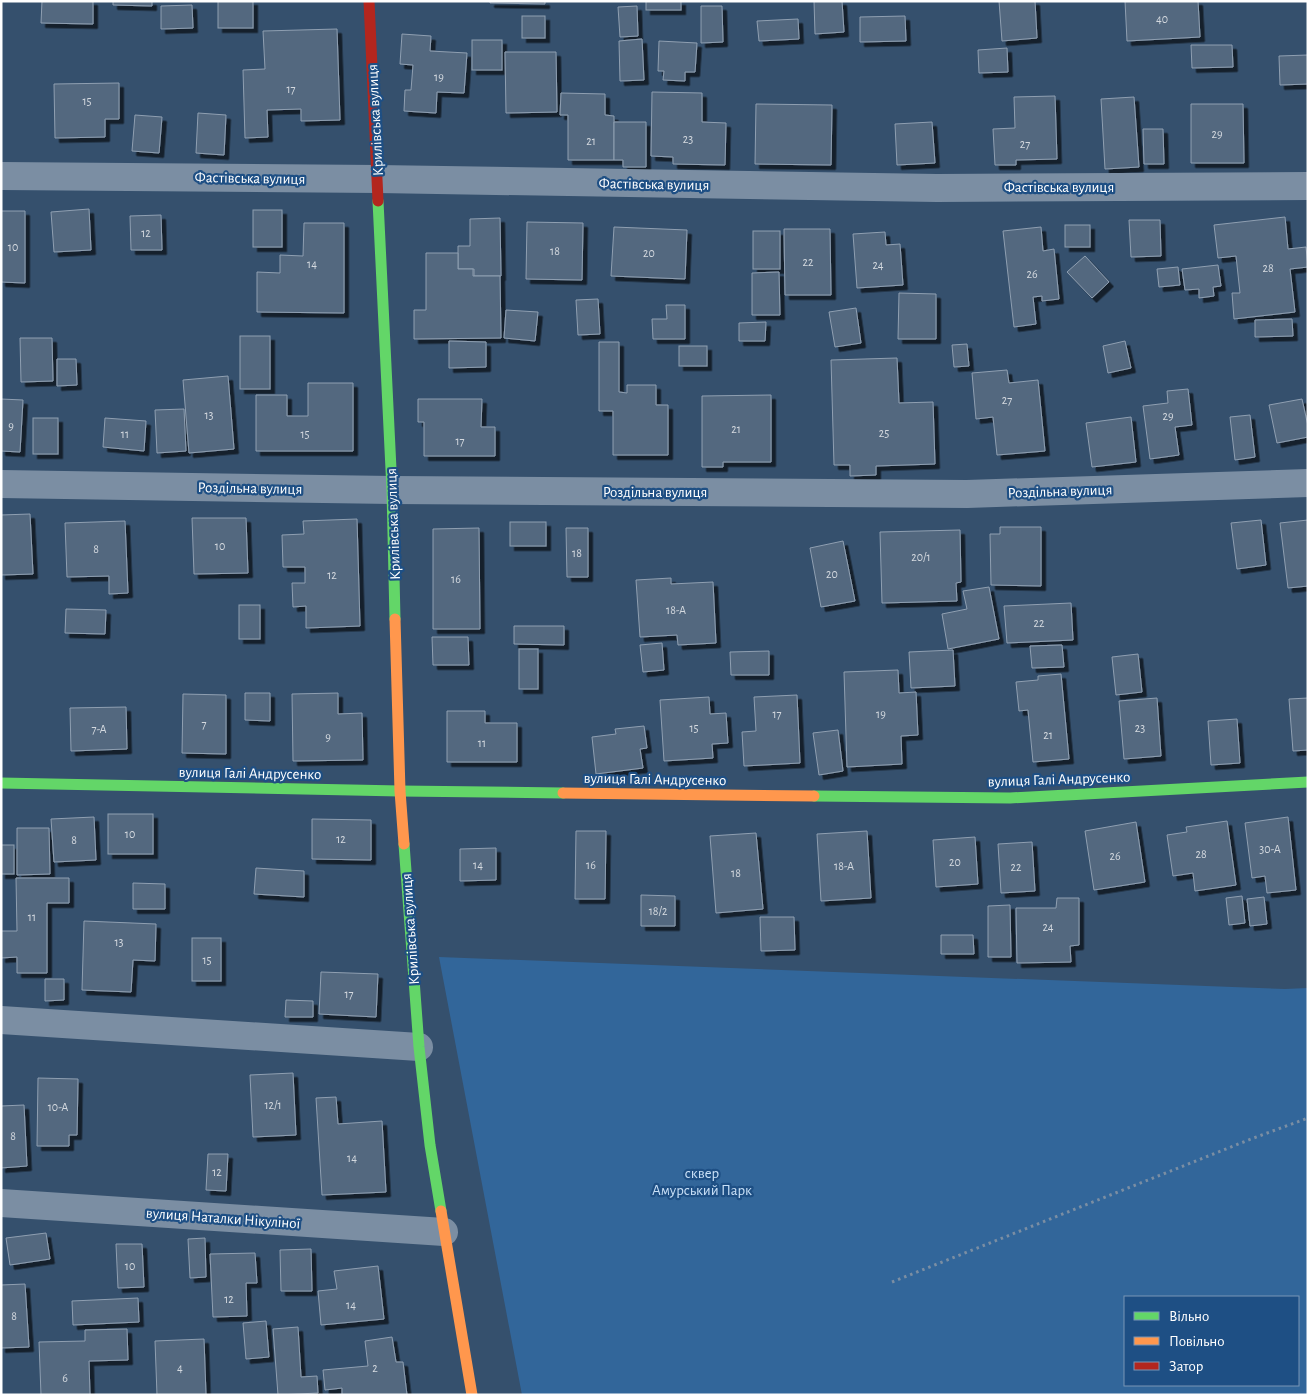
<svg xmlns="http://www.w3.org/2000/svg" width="1309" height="1396" font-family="'Alegreya Sans',sans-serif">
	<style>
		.green { fill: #32669a; fill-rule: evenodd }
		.building { fill: #53687f; stroke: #8f9fb1; filter: url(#shadow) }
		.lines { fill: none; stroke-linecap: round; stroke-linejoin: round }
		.path { stroke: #7b8ea3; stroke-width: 3; stroke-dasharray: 2.5 4; stroke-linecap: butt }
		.street { stroke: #7b8ea3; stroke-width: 28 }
		.fast { stroke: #63d668; stroke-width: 11 }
		.slow { stroke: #ff974d; stroke-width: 11 }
		.jam { stroke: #b3261e; stroke-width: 11 }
		.labels { text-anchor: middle; stroke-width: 4.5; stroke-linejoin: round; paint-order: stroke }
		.number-label { font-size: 12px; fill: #d4d9df }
		.street-label { font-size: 15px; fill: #fff; stroke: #1e4f84 }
		.park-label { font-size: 15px; fill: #c9e0f7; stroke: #1e4f84 }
	</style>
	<defs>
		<filter id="shadow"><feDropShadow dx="4.5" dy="4.5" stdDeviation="0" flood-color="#0009"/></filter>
	</defs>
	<rect width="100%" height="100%" fill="#35506d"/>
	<!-- green -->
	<path class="green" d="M439,957L1285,989L1308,988V1395H522ZM1125,1297H1298V1385H1125Z"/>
	<!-- building -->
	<g class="building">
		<polygon points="42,1 93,1 93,24 41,23"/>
		<polygon points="113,1 152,1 152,6 113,5"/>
		<rect x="218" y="1" width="35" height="27"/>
		<polygon points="490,1 545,1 545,4 490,3"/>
		<rect x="646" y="1" width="35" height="9"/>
		<polygon points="814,1 842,1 844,32 815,34"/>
		<polygon points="999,1 1035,1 1037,38 1002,41"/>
		<polygon points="1125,1 1198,1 1200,37 1127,41"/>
		<polygon points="192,5 193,28 161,29 161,6"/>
		<polygon points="637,6 638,36 620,37 618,7"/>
		<polygon points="701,6 722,6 723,42 701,43"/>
		<rect x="522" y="16" width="23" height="22"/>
		<polygon points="905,16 906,41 860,42 860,17"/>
		<polygon points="798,19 799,39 759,41 757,21"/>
		<polygon points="337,29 340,120 301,121 301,109 267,110 268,137 245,138 243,70 265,69 263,31"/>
		<polygon points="402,34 431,36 430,51 467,53 464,93 437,92 436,113 404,111 405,90 411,90 413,65 400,64"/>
		<polygon points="642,39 644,80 620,81 619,41"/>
		<rect x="472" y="40" width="30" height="30"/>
		<polygon points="659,41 697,43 695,72 685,72 685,81 663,80 664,71 658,71"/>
		<polygon points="1191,45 1232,45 1233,67 1192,68"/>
		<polygon points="1007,48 1008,72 979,73 978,50"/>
		<polygon points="505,52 556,52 557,112 506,113"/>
		<polygon points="1308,55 1308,84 1280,85 1279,56"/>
		<polygon points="119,83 119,119 105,119 105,137 55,138 54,84"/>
		<polygon points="652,92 702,93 702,122 726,123 725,165 673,164 673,157 651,156"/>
		<polygon points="561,93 605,94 605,115 614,116 614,160 568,160 568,115 560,115"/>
		<polygon points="1055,96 1057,159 1016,160 1016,165 995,165 993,129 1015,128 1014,97"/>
		<polygon points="1134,97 1139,167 1105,169 1101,99"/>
		<polygon points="756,104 832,105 831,165 755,164"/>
		<polygon points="1191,104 1243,104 1244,163 1191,163"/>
		<polygon points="198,113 226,115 224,155 196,153"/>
		<polygon points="135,115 162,117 159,153 132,151"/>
		<polygon points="614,122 646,122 646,167 623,167 623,160 614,160"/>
		<polygon points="932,122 935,163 897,165 895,124"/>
		<polygon points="1143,129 1163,129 1164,164 1144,164"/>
		<polygon points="89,209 91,250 54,252 51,212"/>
		<rect x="253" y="210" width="29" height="37"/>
		<polygon points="1,211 25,211 25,283 1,282"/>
		<polygon points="161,215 162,250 131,250 130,216"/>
		<polygon points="1285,217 1288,249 1306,247 1308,267 1290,269 1295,312 1234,319 1232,293 1240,293 1236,256 1218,258 1214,225"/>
		<polygon points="500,218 501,276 474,276 474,269 458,269 458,246 470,246 470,219"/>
		<polygon points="1129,220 1160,220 1161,256 1131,257"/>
		<polygon points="527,222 583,223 582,280 526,279"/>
		<polygon points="304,223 344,223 344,313 257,312 257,272 280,273 280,255 303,256"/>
		<rect x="1065" y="225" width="25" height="22"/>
		<polygon points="614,227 687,230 685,279 611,276"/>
		<polygon points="1041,227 1043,251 1054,249 1059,299 1042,301 1042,296 1033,297 1036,324 1014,327 1003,231"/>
		<polygon points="784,229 830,229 831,295 785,295"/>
		<rect x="753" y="231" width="27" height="38"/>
		<polygon points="885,232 886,245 900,244 903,285 857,288 853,234"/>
		<polygon points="426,253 458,253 458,269 473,269 473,276 500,276 501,338 414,339 414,310 426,310"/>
		<polygon points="1085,256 1109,282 1092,298 1067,272"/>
		<polygon points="1218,265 1221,286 1213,287 1214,296 1199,298 1199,289 1185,290 1182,269"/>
		<polygon points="1178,267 1180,285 1159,287 1157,269"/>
		<polygon points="779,272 780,315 752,315 752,273"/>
		<polygon points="899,293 936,294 936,339 898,339"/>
		<polygon points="598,299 600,334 578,335 576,300"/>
		<polygon points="666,305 685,305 685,339 653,339 652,319 667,319"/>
		<polygon points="856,308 861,343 835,347 829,312"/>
		<polygon points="506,310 538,312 535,341 504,338"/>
		<polygon points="1292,319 1293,336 1255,337 1255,320"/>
		<polygon points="766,322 765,341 739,341 739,323"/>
		<rect x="240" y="336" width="30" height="53"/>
		<polygon points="20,338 52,338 53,381 21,382"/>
		<polygon points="449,341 486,342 486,367 449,368"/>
		<polygon points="1125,341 1131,368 1108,373 1103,346"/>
		<polygon points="599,342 619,342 619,392 627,393 627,385 656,385 656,405 668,405 668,455 613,455 613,411 599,411"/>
		<polygon points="967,344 969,366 954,367 952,345"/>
		<rect x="679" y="346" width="28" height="20"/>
		<polygon points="897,358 899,403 933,402 935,464 876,466 876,475 850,476 850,465 834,465 831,360"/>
		<polygon points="57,359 76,359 77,385 57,386"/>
		<polygon points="1007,370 1009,383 1038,380 1045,451 997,455 993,417 976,419 972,373"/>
		<polygon points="228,376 234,449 189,453 183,380"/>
		<polygon points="308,383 353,383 353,451 256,451 256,395 287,395 287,416 308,416"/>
		<polygon points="1188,389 1192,425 1175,427 1179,455 1150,459 1143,406 1168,403 1167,391"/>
		<polygon points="771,395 771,462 723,462 723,467 702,467 702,396"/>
		<polygon points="1,399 23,400 20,452 1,451"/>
		<polygon points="418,399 482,399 481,427 495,427 495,456 424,456 424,422 418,422"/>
		<polygon points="1302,399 1308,426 1308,437 1277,443 1269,405"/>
		<polygon points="184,409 186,451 157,453 155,410"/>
		<polygon points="1250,415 1255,457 1235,460 1230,417"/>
		<polygon points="1131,417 1136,462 1092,467 1086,423"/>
		<rect x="33" y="418" width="25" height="36"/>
		<polygon points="105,418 146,421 144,451 103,447"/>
		<polygon points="30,514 33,574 1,575 1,515"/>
		<polygon points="192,518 246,518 248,573 194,574"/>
		<polygon points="357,519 360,626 306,628 306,606 293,607 292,583 305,583 305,567 283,567 282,535 304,534 303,521"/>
		<polygon points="1261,520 1266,565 1237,569 1231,523"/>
		<polygon points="1308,520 1308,586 1288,588 1280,523"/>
		<polygon points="125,521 128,593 109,594 109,576 67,577 65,523"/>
		<rect x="510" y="522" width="36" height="24"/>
		<polygon points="1000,527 1041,527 1041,586 991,585 990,534 1000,534"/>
		<polygon points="479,528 480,629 433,629 433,529"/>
		<polygon points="566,528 588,528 588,577 567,577"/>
		<polygon points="960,530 961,582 956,583 957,601 882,603 880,532"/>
		<polygon points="843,541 855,601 821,607 810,548"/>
		<polygon points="671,578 671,584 713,582 716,643 678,645 677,635 640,637 636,580"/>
		<polygon points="989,587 999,639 948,649 942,614 967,609 963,591"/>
		<polygon points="1071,603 1073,640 1007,643 1004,606"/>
		<rect x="239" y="605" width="21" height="34"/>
		<polygon points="66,609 106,610 105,634 65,633"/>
		<polygon points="514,626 564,626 564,645 514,644"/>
		<polygon points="432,637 468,637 469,665 433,665"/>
		<polygon points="662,643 664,670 643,672 640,645"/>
		<polygon points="1062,645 1064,667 1032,668 1030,646"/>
		<rect x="519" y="649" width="19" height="40"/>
		<polygon points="953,650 955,686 911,688 909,652"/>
		<polygon points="769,651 769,675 731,675 730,652"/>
		<polygon points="1138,654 1142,692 1116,695 1112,657"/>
		<polygon points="898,670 899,693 916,692 918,735 901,736 902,764 847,767 844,672"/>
		<polygon points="1061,674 1069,759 1033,762 1028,710 1019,711 1016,682 1038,680 1038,676"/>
		<polygon points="245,693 270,693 270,721 245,720"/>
		<polygon points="338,693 338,714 362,713 363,760 293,761 292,694"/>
		<polygon points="183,694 226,695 226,754 182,753"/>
		<polygon points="797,695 800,763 744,766 742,732 756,731 754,697"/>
		<polygon points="709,697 710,714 726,713 728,743 712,744 713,758 664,761 660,700"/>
		<polygon points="1157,698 1161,756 1124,759 1119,701"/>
		<polygon points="1308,698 1308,750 1293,751 1289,699"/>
		<polygon points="126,707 127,749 71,751 70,708"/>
		<polygon points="447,711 485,711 485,723 517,723 517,762 447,762"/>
		<polygon points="1237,719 1240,763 1211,765 1208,721"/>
		<polygon points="644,726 647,748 640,749 643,768 596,774 592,737 616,734 615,729"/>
		<polygon points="838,730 843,771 819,775 813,733"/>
		<rect x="108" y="814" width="45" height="40"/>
		<polygon points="94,817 96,860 54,862 51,819"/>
		<polygon points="1288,817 1296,890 1267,893 1265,876 1252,878 1245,823"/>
		<polygon points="312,819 371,820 371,860 312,859"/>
		<polygon points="1227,821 1236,885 1195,891 1193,873 1173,876 1167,835 1187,832 1186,827"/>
		<polygon points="1136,822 1145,882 1094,890 1085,831"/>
		<polygon points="17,828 49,828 50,874 17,875"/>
		<polygon points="576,831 606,831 605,899 575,899"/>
		<polygon points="867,831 871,898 821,901 817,834"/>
		<polygon points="756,833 763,909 716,913 710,836"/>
		<polygon points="975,837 978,884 936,887 933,840"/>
		<polygon points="1032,842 1035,891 1001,893 998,844"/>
		<rect x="1" y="845" width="13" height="29"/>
		<polygon points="496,848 496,880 460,881 460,849"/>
		<polygon points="256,868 304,871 304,897 254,894"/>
		<polygon points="16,878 69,878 69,903 47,903 47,973 17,973 17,957 1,958 1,931 17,931"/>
		<polygon points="133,883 165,884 165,909 133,909"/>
		<polygon points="641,895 675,896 675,926 641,926"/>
		<polygon points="1242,896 1245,923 1229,925 1226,898"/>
		<polygon points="1264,897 1267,924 1250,926 1247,899"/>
		<polygon points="1057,898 1079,898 1079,945 1070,946 1071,962 1017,963 1016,908 1056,908"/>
		<polygon points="1010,905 1011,957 988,957 988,906"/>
		<polygon points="760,917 794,917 795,950 761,951"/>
		<polygon points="84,921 156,924 155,961 133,960 131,992 82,990"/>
		<polygon points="941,935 973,935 974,954 941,954"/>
		<rect x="192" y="938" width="29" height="43"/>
		<polygon points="321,972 378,974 376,1017 319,1014"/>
		<polygon points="45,979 64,979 64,1000 45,1001"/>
		<polygon points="286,1000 313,1001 313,1017 285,1017"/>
		<polygon points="293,1073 296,1135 253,1137 250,1075"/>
		<polygon points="38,1078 78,1079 77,1135 69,1135 69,1146 37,1146"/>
		<polygon points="336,1097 338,1124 382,1121 386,1192 322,1195 316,1098"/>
		<polygon points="24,1105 27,1166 1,1168 1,1106"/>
		<polygon points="208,1154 228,1154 226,1191 206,1190"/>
		<polygon points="46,1233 50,1259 10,1265 6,1238"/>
		<polygon points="205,1238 206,1277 190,1278 188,1239"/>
		<polygon points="116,1244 142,1244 144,1287 118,1288"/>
		<polygon points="311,1249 312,1291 281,1291 280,1250"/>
		<polygon points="255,1253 257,1283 246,1283 247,1316 213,1317 210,1254"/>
		<polygon points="378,1266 384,1319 321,1325 318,1291 337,1289 334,1271"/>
		<polygon points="25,1284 29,1347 1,1348 1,1285"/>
		<polygon points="138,1298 139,1322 73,1325 72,1301"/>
		<polygon points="266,1321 269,1357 246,1359 243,1323"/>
		<polygon points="298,1327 301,1377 317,1376 318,1393 278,1395 273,1329"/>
		<polygon points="127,1329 128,1360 89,1361 90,1395 41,1395 39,1342 85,1341 85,1330"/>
		<polygon points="392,1337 396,1362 403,1362 407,1395 342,1395 342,1388 325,1390 323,1370 368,1366 365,1341"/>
		<polygon points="204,1339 206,1395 157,1395 155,1341"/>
	</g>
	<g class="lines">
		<!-- path -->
		<polyline class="path" points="892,1282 1251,1139 1308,1118"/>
		<!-- street -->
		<g class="street">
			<polyline points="1,176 378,179 937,188 1308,186"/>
			<polyline points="1,484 392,490 967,494 1308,483"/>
			<polyline points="1,1020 419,1047"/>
			<polyline points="1,1203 444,1232"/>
		</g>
		<!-- fast -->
		<g class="fast">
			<polyline points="378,201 392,490 395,619"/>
			<polyline points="1,783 400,791 563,793"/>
			<polyline points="814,796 1010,798 1308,782"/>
			<polyline points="404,844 419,1047 430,1145 441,1211"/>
		</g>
		<!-- slow -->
		<g class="slow">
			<polyline points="395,619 400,791 404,844"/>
			<polyline points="563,793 814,796"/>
			<polyline points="441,1211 472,1395"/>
		</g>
		<!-- jam -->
		<polyline class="jam" points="369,1 378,201"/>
	</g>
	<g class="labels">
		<!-- number labels -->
		<g class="number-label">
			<text x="1162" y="23">40</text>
			<text x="439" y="81">19</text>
			<text x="291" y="93">17</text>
			<text x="87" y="105">15</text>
			<text x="1217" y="138">29</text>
			<text x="688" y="143">23</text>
			<text x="591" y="145">21</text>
			<text x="1025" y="148">27</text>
			<text x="146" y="237">12</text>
			<text x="13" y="251">10</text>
			<text x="555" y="255">18</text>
			<text x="649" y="257">20</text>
			<text x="808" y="266">22</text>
			<text x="312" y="268">14</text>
			<text x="878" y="269">24</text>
			<text x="1268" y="272">28</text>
			<text x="1032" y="278">26</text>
			<text x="1007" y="404">27</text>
			<text x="209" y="419">13</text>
			<text x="1168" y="420">29</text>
			<text x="11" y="430">9</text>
			<text x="736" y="433">21</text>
			<text x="884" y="437">25</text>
			<text x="125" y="438">11</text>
			<text x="305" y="438">15</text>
			<text x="460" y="445">17</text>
			<text x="220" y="550">10</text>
			<text x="96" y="553">8</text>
			<text x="577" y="557">18</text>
			<text x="921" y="561">20/1</text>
			<text x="832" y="578">20</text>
			<text x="332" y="579">12</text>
			<text x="456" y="583">16</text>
			<text x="676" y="614">18-А</text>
			<text x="1039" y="627">22</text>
			<text x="777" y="718">17</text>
			<text x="881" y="718">19</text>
			<text x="204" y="728">7</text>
			<text x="694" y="732">15</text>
			<text x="1140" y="732">23</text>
			<text x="99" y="733">7-А</text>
			<text x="1048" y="739">21</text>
			<text x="328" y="741">9</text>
			<text x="482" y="747">11</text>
			<text x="130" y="838">10</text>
			<text x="341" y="843">12</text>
			<text x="74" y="844">8</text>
			<text x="1270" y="853">30-А</text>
			<text x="1201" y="858">28</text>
			<text x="1115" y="860">26</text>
			<text x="955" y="866">20</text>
			<text x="478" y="869">14</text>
			<text x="591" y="869">16</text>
			<text x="844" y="870">18-А</text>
			<text x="1016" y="871">22</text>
			<text x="736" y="877">18</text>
			<text x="658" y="915">18/2</text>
			<text x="32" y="921">11</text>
			<text x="1048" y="931">24</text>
			<text x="119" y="946">13</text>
			<text x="207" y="964">15</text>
			<text x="349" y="998">17</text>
			<text x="273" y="1109">12/1</text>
			<text x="58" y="1111">10-А</text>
			<text x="13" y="1140">8</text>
			<text x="352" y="1162">14</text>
			<text x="217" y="1176">12</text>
			<text x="130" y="1270">10</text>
			<text x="229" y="1303">12</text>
			<text x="351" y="1309">14</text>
			<text x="14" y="1320">8</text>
			<text x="180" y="1372">4</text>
			<text x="375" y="1372">2</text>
			<text x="65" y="1382">6</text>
		</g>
		<!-- street labels -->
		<g class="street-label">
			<text transform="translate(375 120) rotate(-93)" y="5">Крилівська вулиця</text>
			<text transform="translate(250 178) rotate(1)" y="5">Фастівська вулиця</text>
			<text transform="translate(654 184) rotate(1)" y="5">Фастівська вулиця</text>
			<text x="1059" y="192">Фастівська вулиця</text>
			<text transform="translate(250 488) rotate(1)" y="5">Роздільна вулиця</text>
			<text transform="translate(1060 491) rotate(-2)" y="5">Роздільна вулиця</text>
			<text x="655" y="497">Роздільна вулиця</text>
			<text transform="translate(393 524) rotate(-92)" y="5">Крилівська вулиця</text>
			<text transform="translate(250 773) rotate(1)" y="5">вулиця Галі Андрусенко</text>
			<text transform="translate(655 779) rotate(1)" y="5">вулиця Галі Андрусенко</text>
			<text transform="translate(1059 779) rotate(-2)" y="5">вулиця Галі Андрусенко</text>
			<text transform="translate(410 929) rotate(-94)" y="5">Крилівська вулиця</text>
			<text transform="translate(223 1218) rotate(4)" y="5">вулиця Наталки Нікуліної</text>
		</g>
		<!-- park labels -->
		<g class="park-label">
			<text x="702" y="1178">сквер<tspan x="702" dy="17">Амурський Парк</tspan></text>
		</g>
	</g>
	<!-- border -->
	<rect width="1309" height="1396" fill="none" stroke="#ffffff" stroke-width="5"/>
	<!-- legend -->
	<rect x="1124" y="1296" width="175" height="90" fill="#1e4f84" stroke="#7895b5"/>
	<rect x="1134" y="1312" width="25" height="8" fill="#63d668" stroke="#7895b5"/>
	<text x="1169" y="1321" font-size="15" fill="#ffffff">Вільно</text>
	<rect x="1134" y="1337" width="25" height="8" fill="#ff974d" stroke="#7895b5"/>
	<text x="1169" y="1346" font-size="15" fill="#ffffff">Повільно</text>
	<rect x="1134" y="1362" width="25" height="8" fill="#b3261e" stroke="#7895b5"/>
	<text x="1169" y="1371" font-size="15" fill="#ffffff">Затор</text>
</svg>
